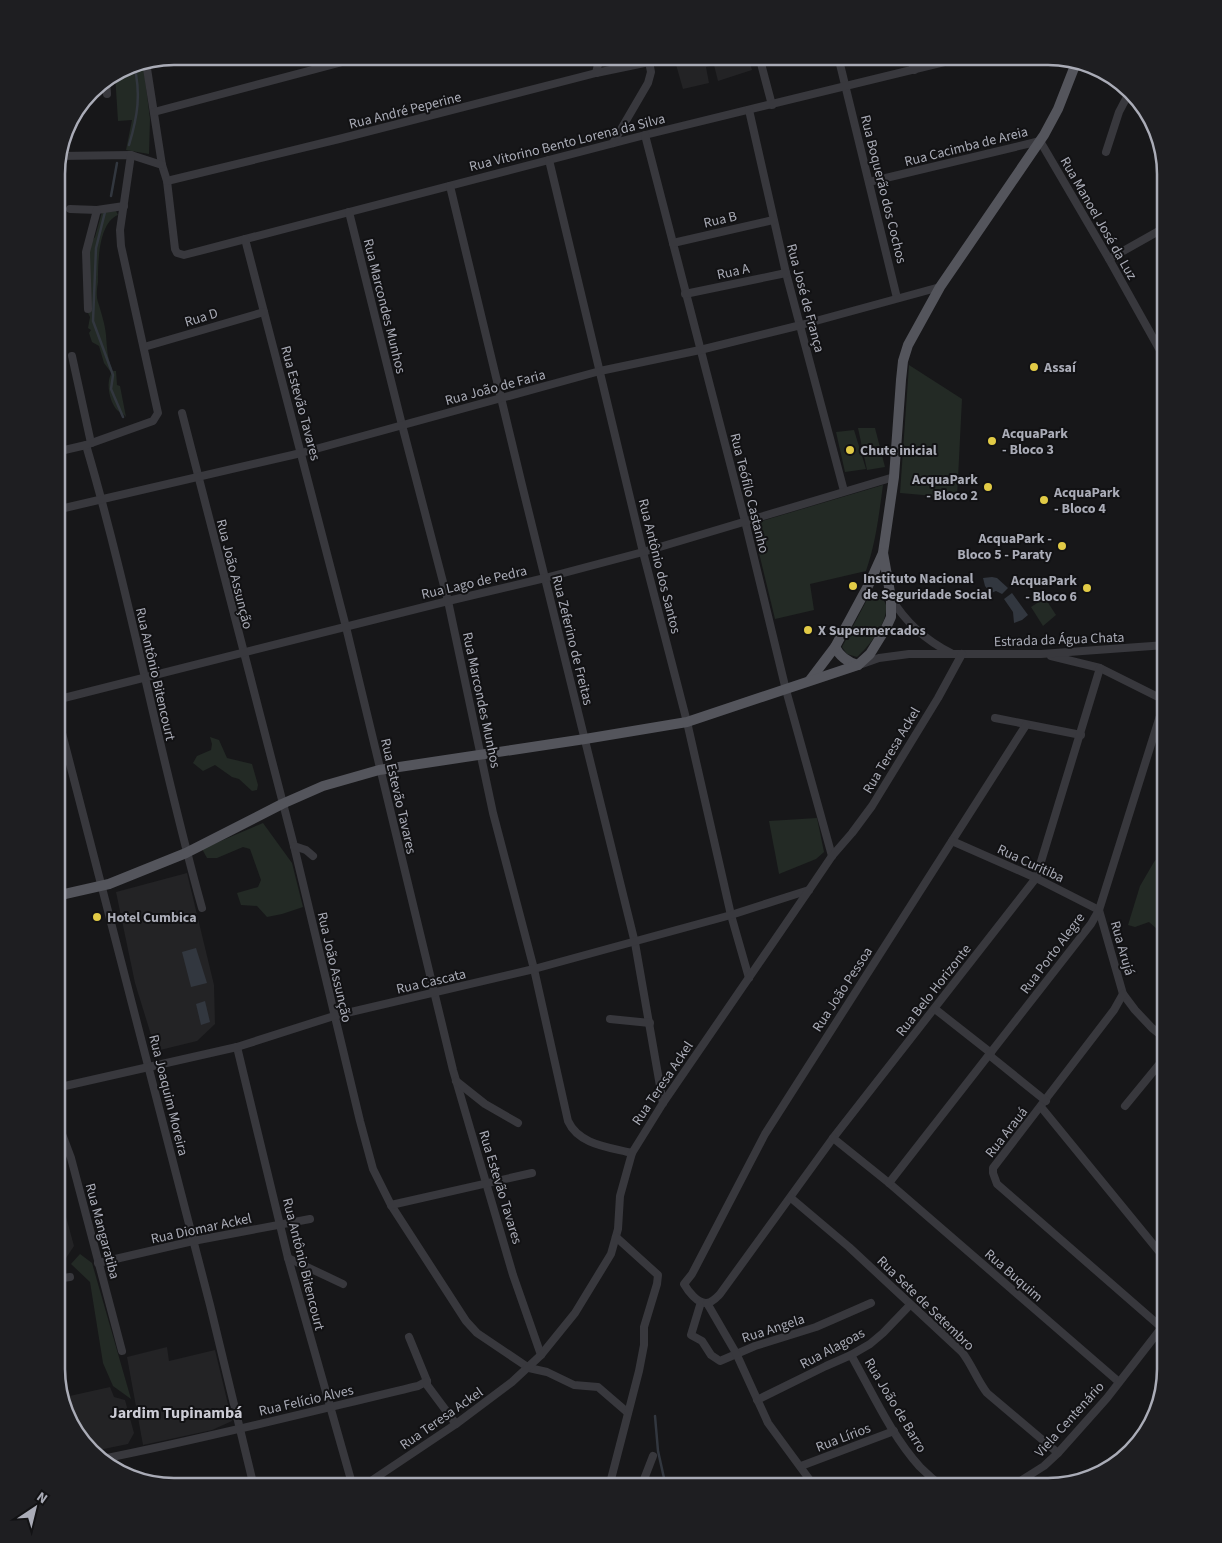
<svg xmlns="http://www.w3.org/2000/svg" width="1222" height="1543" font-family="'Source Sans 3',sans-serif">
	<style>
		.built { fill: #232325 }
		.green { fill: #232a25 }
		.water { fill: #32373f }
		.lines { fill: none; stroke-linecap: round; stroke-linejoin: round }
		.stream { stroke: #32373f; stroke-width: 2.5 }
		.minor { stroke: #38383d; stroke-width: 8 }
		.major { stroke: #54555c; stroke-width: 10 }
		.poi-dot { fill: #e2cb46; stroke: #121214; stroke-width: 2 }
		.labels { text-anchor: middle; stroke-width: 4; stroke-linejoin: round; paint-order: stroke }
		.street-label { font-size: 14px; fill: #aaacb7; stroke: #121214 }
		.poi-label { font-size: 14px; font-weight: bold; fill: #aaacb7; stroke: #121214; text-anchor: start }
		.quarter-label { font-size: 16px; font-weight: bold; fill: #cbcbd4; stroke: #121214 }
		.rim { fill: none; stroke: #aaacb7; stroke-width: 2.5 }
	</style>
	<rect width="100%" height="100%" fill="#171719"/>
	<!-- built -->
	<g class="built">
		<polygon points="664,56 691,56 691,59 704,56 706,63 713,61 711,56 748,56 752,70 718,81 714,65 706,67 709,83 683,89 675,61 666,64"/>
		<polygon points="187,873 214,985 215,1024 197,1041 156,1051 135,983 116,892"/>
		<polygon points="56,1180 74,1246 64,1261 56,1262"/>
		<polygon points="167,1347 169,1361 215,1350 232,1421 212,1430 143,1445 127,1357"/>
		<polygon points="110,1387 114,1397 125,1400 134,1433 128,1444 94,1451 76,1434 65,1397"/>
	</g>
	<!-- green -->
	<g class="green">
		<polygon points="143,62 150,119 149,154 126,150 132,120 118,121 115,74 129,65"/>
		<path d="M116,211L118,215C98,223 98,264 98,282C97,288 96,296 98,302C101,312 105,324 106,335C107,347 107,357 112,369L110,371L104,363L99,346L92,342L89,333L91,330L88,328L90,317L88,313C88,296 84,248 95,237L102,212Z"/>
		<polygon points="909,365 962,399 957,498 900,493"/>
		<path d="M113,371H116L117,385L120,386L126,417C123,413 120,413 117,410C109,401 105,380 113,371Z"/>
		<polygon points="858,428 875,428 885,467 867,470"/>
		<polygon points="854,430 866,469 845,472 836,432"/>
		<path d="M883,485C879,514 876,542 866,571L810,584L814,610L775,619L752,524Z"/>
		<path d="M871,592L880,594C882,597 885,602 886,605C888,623 869,646 857,657L847,654L842,647Z"/>
		<polygon points="1045,598 1056,615 1043,626 1031,607"/>
		<polygon points="210,737 219,740 227,758 252,764 258,785 257,790 252,791 239,779 232,777 215,765 203,771 193,763 197,756 211,750 212,744"/>
		<polygon points="817,818 824,852 816,859 779,874 769,821"/>
		<polygon points="263,823 292,863 303,907 282,914 267,917 257,906 241,905 237,893 258,887 261,880 250,849 243,847 217,858 207,858 202,849"/>
		<polygon points="1166,847 1166,932 1157,929 1149,922 1135,927 1128,925 1140,886 1154,862"/>
		<polygon points="80,1254 92,1263 131,1399 113,1386 103,1363 90,1282 71,1264"/>
	</g>
	<!-- water -->
	<g class="water">
		<polygon points="992,577 997,578 1008,588 1002,594 996,591 991,593 985,586 983,578"/>
		<polygon points="1012,593 1028,615 1022,620 1014,623 1013,612 1004,599"/>
		<polygon points="196,948 207,983 191,987 182,952"/>
		<polygon points="205,1001 210,1022 201,1025 196,1004"/>
	</g>
	<g class="lines">
		<!-- stream -->
		<g class="stream">
			<path d="M129,145C138,115 141,94 134,64"/>
			<polyline points="111,196 117,163"/>
			<polyline points="105,212 96,248 93,321 113,375 111,389 123,417"/>
			<polyline points="655,1416 658,1451 666,1487"/>
		</g>
		<!-- minor -->
		<g class="minor">
			<polyline points="759,56 772,105"/>
			<polyline points="838,56 897,298"/>
			<polyline points="911,56 914,70"/>
			<polyline points="146,62 162,165 167,181 175,249 177,253 184,255 645,135 969,56"/>
			<polyline points="596,73 600,56"/>
			<polyline points="106,80 107,94"/>
			<polyline points="749,110 786,273 844,491"/>
			<polyline points="154,112 365,56"/>
			<polyline points="645,135 745,521 786,690 832,856"/>
			<polyline points="613,143 648,83 651,72 648,56"/>
			<polyline points="1106,152 1119,112 1129,93"/>
			<polyline points="59,156 131,155 162,165"/>
			<polyline points="549,160 643,552 687,722 731,915 749,978"/>
			<polyline points="167,181 339,139 596,73 649,62"/>
			<polyline points="869,182 1040,141 1109,259 1166,361"/>
			<polyline points="450,186 522,485 635,943 663,1103"/>
			<polyline points="70,209 97,210 124,206"/>
			<path d="M349,212L402,425L448,601L493,813L534,969L568,1121C579,1145 609,1147 632,1153"/>
			<polyline points="245,239 346,627 453,1070 513,1275 541,1355"/>
			<polyline points="673,243 773,220"/>
			<polyline points="1109,259 1157,232 1166,228"/>
			<polyline points="685,294 786,273"/>
			<polyline points="88,309 86,252 97,210"/>
			<polyline points="144,347 264,312"/>
			<polyline points="72,356 91,443"/>
			<polyline points="182,413 294,846 360,1121 373,1169 391,1205 466,1321 477,1333 529,1368 547,1372 574,1385 598,1387 627,1412"/>
			<path d="M86,445C131,598 159,755 202,908"/>
			<polyline points="56,452 86,445 153,421 158,413 121,246 120,230 131,155"/>
			<polyline points="56,510 301,453 600,371 700,350 801,325 940,287"/>
			<path d="M891,598C906,623 925,640 951,653"/>
			<polyline points="1051,656 1100,668 1166,701"/>
			<polyline points="862,664 879,658 909,654 1041,654 1166,645"/>
			<polyline points="56,700 448,601 545,578 643,552 894,477"/>
			<polyline points="56,710 210,1305 254,1487"/>
			<polyline points="995,718 1081,735"/>
			<path d="M1026,725L765,1134L692,1274L684,1284C688,1291 697,1303 706,1303C712,1303 717,1297 720,1294L833,1138L1036,878L1100,668"/>
			<polyline points="952,841 1036,878 1099,910"/>
			<polyline points="294,846 306,850 313,856"/>
			<polyline points="1099,910 1123,994 1135,1010 1152,1028 1166,1039"/>
			<polyline points="1123,994 1114,1010 993,1168 993,1173 997,1184 1161,1327"/>
			<polyline points="935,1009 991,1053"/>
			<polyline points="610,1019 650,1023"/>
			<polyline points="237,1047 288,1258 353,1487"/>
			<polyline points="989,1055 1046,1101"/>
			<polyline points="456,1081 485,1104 518,1123"/>
			<polyline points="56,1088 237,1047 334,1016 534,969 731,915 809,890"/>
			<polyline points="1125,1106 1166,1056"/>
			<polyline points="1041,1107 1166,1260"/>
			<polyline points="56,1118 71,1158 122,1351"/>
			<polyline points="833,1138 889,1183 1119,1382"/>
			<polyline points="889,1183 1091,924 1099,910 1165,700"/>
			<path d="M791,1198L849,1247L962,1352C972,1365 977,1380 987,1393L1058,1453"/>
			<polyline points="391,1205 532,1173"/>
			<polyline points="288,1258 343,1284"/>
			<polyline points="98,1263 193,1241 310,1219"/>
			<polyline points="56,1279 70,1277"/>
			<polyline points="701,1302 691,1335 702,1341 711,1355 720,1361 755,1346 816,1327 871,1303"/>
			<polyline points="707,1303 736,1353 768,1423 815,1487"/>
			<polyline points="409,1337 427,1381"/>
			<path d="M851,1355C872,1392 891,1435 920,1467C927,1474 935,1481 943,1487"/>
			<polyline points="757,1400 826,1366 851,1355 870,1344 883,1333 910,1305"/>
			<path d="M102,1459C208,1438 313,1411 418,1386L427,1381V1385L456,1424"/>
			<polyline points="801,1466 894,1431"/>
			<polyline points="362,1487 456,1424 512,1382 541,1355 575,1313 611,1254 618,1229 620,1196 632,1153 663,1103 809,890 832,856 852,833 872,806 938,698 962,654"/>
			<polyline points="609,1487 639,1371 644,1345 644,1327 657,1284 658,1275 616,1237"/>
			<polyline points="641,1487 653,1456"/>
			<polyline points="1011,1487 1044,1466 1058,1453 1107,1398 1166,1322"/>
		</g>
		<!-- major -->
		<g class="major">
			<path d="M835,647C840,657 847,662 858,665"/>
			<polyline points="810,680 835,647 869,584 883,553 894,477 901,380 903,361 908,345 940,287 1044,135 1058,109 1076,63"/>
			<polyline points="56,896 109,884 186,853 282,804 323,786 379,770 585,739 687,722 858,665 870,654 886,628 891,617 891,598 883,553"/>
		</g>
	</g>
	<!-- markers -->
	<g class="poi-dot">
		<circle cx="1034" cy="367" r="5"/>
		<circle cx="992" cy="441" r="5"/>
		<circle cx="850" cy="450" r="5"/>
		<circle cx="988" cy="487" r="5"/>
		<circle cx="1044" cy="500" r="5"/>
		<circle cx="1062" cy="546" r="5"/>
		<circle cx="853" cy="586" r="5"/>
		<circle cx="1087" cy="588" r="5"/>
		<circle cx="808" cy="630" r="5"/>
		<circle cx="97" cy="917" r="5"/>
	</g>
	<g class="labels">
		<!-- street labels -->
		<g class="street-label">
			<text transform="translate(405 110) rotate(-14)" y="5">Rua André Peperine</text>
			<text transform="translate(567 142) rotate(-14)" y="5">Rua Vitorino Bento Lorena da Silva</text>
			<text transform="translate(966 146) rotate(-14)" y="5">Rua Cacimba de Areia</text>
			<text transform="translate(884 189) rotate(76)" y="5">Rua Boquerão dos Cochos</text>
			<text transform="translate(1099 218) rotate(60)" y="5">Rua Manoel José da Luz</text>
			<text transform="translate(720 219) rotate(-13)" y="5">Rua B</text>
			<text transform="translate(733 271) rotate(-12)" y="5">Rua A</text>
			<text transform="translate(806 298) rotate(75)" y="5">Rua José de França</text>
			<text transform="translate(385 306) rotate(76)" y="5">Rua Marcondes Munhos</text>
			<text transform="translate(201 317) rotate(-17)" y="5">Rua D</text>
			<text transform="translate(495 387) rotate(-15)" y="5">Rua João de Faria</text>
			<text transform="translate(301 403) rotate(75)" y="5">Rua Estevão Tavares</text>
			<text transform="translate(750 493) rotate(76)" y="5">Rua Teófilo Castanho</text>
			<text transform="translate(660 566) rotate(76)" y="5">Rua Antônio dos Santos</text>
			<text transform="translate(235 574) rotate(76)" y="5">Rua João Assunção</text>
			<text transform="translate(474 582) rotate(-13)" y="5">Rua Lago de Pedra</text>
			<text transform="translate(1059 639) rotate(-2)" y="5">Estrada da Água Chata</text>
			<text transform="translate(573 640) rotate(76)" y="5">Rua Zeferino de Freitas</text>
			<text transform="translate(156 674) rotate(77)" y="5">Rua Antônio Bitencourt</text>
			<text transform="translate(482 700) rotate(78)" y="5">Rua Marcondes Munhos</text>
			<text transform="translate(891 750) rotate(-59)" y="5">Rua Teresa Ackel</text>
			<text transform="translate(399 796) rotate(77)" y="5">Rua Estevão Tavares</text>
			<text transform="translate(1031 863) rotate(25)" y="5">Rua Curitiba</text>
			<text transform="translate(1123 948) rotate(74)" y="5">Rua Arujá</text>
			<text transform="translate(1052 953) rotate(-53)" y="5">Rua Porto Alegre</text>
			<text transform="translate(335 967) rotate(77)" y="5">Rua João Assunção</text>
			<text transform="translate(431 981) rotate(-13)" y="5">Rua Cascata</text>
			<text transform="translate(842 989) rotate(-57)" y="5">Rua João Pessoa</text>
			<text transform="translate(933 990) rotate(-52)" y="5">Rua Belo Horizonte</text>
			<text transform="translate(662 1083) rotate(-56)" y="5">Rua Teresa Ackel</text>
			<text transform="translate(169 1095) rotate(76)" y="5">Rua Joaquim Moreira</text>
			<text transform="translate(1006 1132) rotate(-52)" y="5">Rua Arauá</text>
			<text transform="translate(501 1187) rotate(73)" y="5">Rua Estevão Tavares</text>
			<text transform="translate(201 1228) rotate(-12)" y="5">Rua Diomar Ackel</text>
			<text transform="translate(103 1231) rotate(75)" y="5">Rua Mangaratiba</text>
			<text transform="translate(304 1264) rotate(76)" y="5">Rua Antônio Bitencourt</text>
			<text transform="translate(1014 1275) rotate(41)" y="5">Rua Buquim</text>
			<text transform="translate(926 1303) rotate(44)" y="5">Rua Sete de Setembro</text>
			<text transform="translate(773 1328) rotate(-18)" y="5">Rua Angela</text>
			<text transform="translate(832 1348) rotate(-28)" y="5">Rua Alagoas</text>
			<text transform="translate(306 1400) rotate(-13)" y="5">Rua Felício Alves</text>
			<text transform="translate(896 1405) rotate(59)" y="5">Rua João de Barro</text>
			<text transform="translate(441 1418) rotate(-35)" y="5">Rua Teresa Ackel</text>
			<text transform="translate(1069 1419) rotate(-48)" y="5">Viela Centenário</text>
			<text transform="translate(843 1437) rotate(-21)" y="5">Rua Lírios</text>
		</g>
		<!-- poi labels -->
		<g class="poi-label">
			<text x="1044" y="372">Assaí</text>
			<text x="1002" y="438">AcquaPark<tspan x="1002" dy="16">- Bloco 3</tspan></text>
			<text x="860" y="455">Chute inicial</text>
			<text x="978" y="484" text-anchor="end">AcquaPark<tspan x="978" dy="16">- Bloco 2</tspan></text>
			<text x="1054" y="497">AcquaPark<tspan x="1054" dy="16">- Bloco 4</tspan></text>
			<text x="1052" y="543" text-anchor="end">AcquaPark -<tspan x="1052" dy="16">Bloco 5 - Paraty</tspan></text>
			<text x="863" y="583">Instituto Nacional<tspan x="863" dy="16">de Seguridade Social</tspan></text>
			<text x="1077" y="585" text-anchor="end">AcquaPark<tspan x="1077" dy="16">- Bloco 6</tspan></text>
			<text x="818" y="635">X Supermercados</text>
			<text x="107" y="922">Hotel Cumbica</text>
		</g>
		<!-- quarter labels -->
		<g class="quarter-label">
			<text x="176" y="1418">Jardim Tupinambá</text>
		</g>
	</g>
	<!-- crop -->
	<path d="M0 0H1222V1543H0ZM174 65H1048A109 109 0 0 1 1157 174V1369A109 109 0 0 1 1048 1478H174A109 109 0 0 1 65 1369V174A109 109 0 0 1 174 65Z" fill="#1e1e21" fill-rule="evenodd"/>
	<path class="rim" d="M174 65H1048A109 109 0 0 1 1157 174V1369A109 109 0 0 1 1048 1478H174A109 109 0 0 1 65 1369V174A109 109 0 0 1 174 65Z"/>
	<!-- north arrow -->
	<g transform="translate(35 1508) rotate(35)" stroke="#121214" stroke-width="4" paint-order="stroke">
	<path d="M0-4L9 19L0 12L-9 19Z" fill="#aaacb7"/>
	<text y="-8" font-size="14" font-weight="bold" text-anchor="middle" fill="#aaacb7">N</text>
	</g>
</svg>
